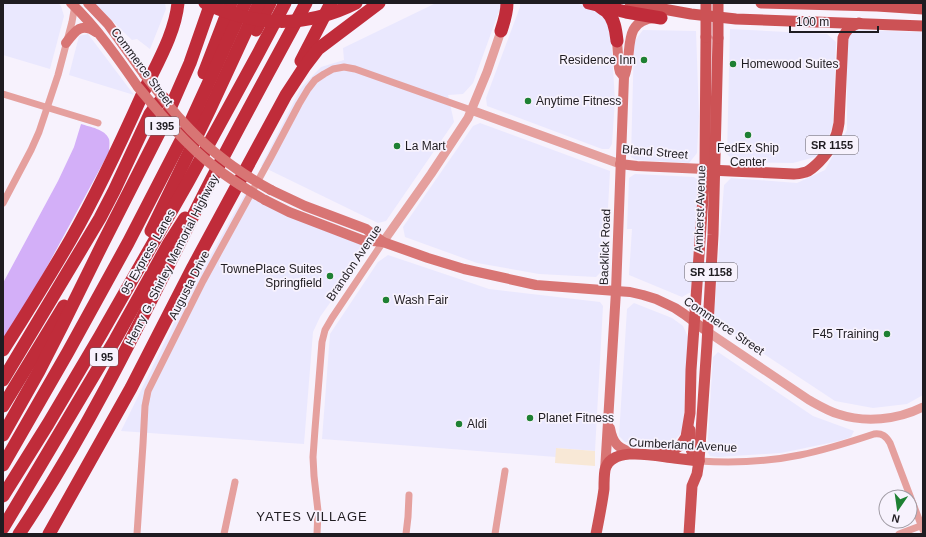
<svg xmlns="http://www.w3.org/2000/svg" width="926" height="537" font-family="Helvetica,sans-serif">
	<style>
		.commercial { fill: #eae8fe }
		.industrial { fill: #f8e8d6 }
		.green { fill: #d3aff8 }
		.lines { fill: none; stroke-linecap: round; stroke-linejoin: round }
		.minor { stroke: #e5a09e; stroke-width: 7 }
		.tertiary { stroke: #e5a09e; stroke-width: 9 }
		.secondary { stroke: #d87574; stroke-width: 10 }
		.primary { stroke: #cc5255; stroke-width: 11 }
		.motorway { stroke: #c02c3a; stroke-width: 13 }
		.secondary-bridge { stroke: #d87574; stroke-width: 10 }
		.primary-bridge { stroke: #cc5255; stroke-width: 11 }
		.motorway-bridge { stroke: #c02c3a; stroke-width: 13 }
		.poi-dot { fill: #1e8033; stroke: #f7f2fd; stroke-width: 1.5 }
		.labels { text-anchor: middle; stroke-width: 3.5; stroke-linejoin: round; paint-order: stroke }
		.shield { fill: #f7f2fd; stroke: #605c63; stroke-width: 1 }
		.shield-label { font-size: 11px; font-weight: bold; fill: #1f1c21 }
		.poi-label { font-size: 12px; fill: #1f1c21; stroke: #f7f2fd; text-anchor: start }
		.street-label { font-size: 12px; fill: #1f1c21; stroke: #f7f2fd }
		.neighbourhood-label { font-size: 13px; letter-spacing: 1px; fill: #1f1c21; stroke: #f7f2fd }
	</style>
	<rect width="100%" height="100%" fill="#f7f2fd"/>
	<!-- commercial -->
	<g class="commercial">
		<polygon points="3,3 58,3 61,6 64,16 50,69 3,55"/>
		<polygon points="94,3 165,3 166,9 150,49 137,39 132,40"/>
		<polygon points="436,3 502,3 473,83 463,94 448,95 454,122 386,221 378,223 261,166 301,88 321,67 344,60 343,48"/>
		<polygon points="520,3 575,3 596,9 607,18 611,38 615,100 612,144 609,149 602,149 487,106 486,98 520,7"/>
		<polygon points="730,29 827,34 836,42 833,125 826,144 815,157 793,163 735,162 727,154"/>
		<polygon points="643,30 696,31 699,116 697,153 689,163 636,160 631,157 634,42"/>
		<polygon points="855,30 923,32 923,395 907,404 873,408 835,401 720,325 714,315 724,185 731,178 797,183 825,170 847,130 847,58 848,37"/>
		<polygon points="88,34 134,95 69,75 79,36"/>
		<polygon points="480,123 610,171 606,245 602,271 596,277 539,274 477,263 405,237 403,227 473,126"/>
		<polygon points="635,174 694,177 699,181 691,292 682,297 629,275 632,229 627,229 629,178"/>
		<polygon points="246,192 362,245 365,253 320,317 313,332 304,444 121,431 184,303"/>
		<polygon points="388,255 489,289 600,302 603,306 595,451 557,448 556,457 322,439 330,334 378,262"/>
		<polygon points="634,303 672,318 683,326 688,337 683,431 671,444 625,442 619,436 627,309"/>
		<polygon points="718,352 813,416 854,431 851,437 839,441 781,453 718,457 710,456 707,451 713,357"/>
	</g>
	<!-- industrial -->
	<polygon class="industrial" points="556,448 595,451 595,466 555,463"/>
	<!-- green -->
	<path class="green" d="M81,124C90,127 105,129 109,139C110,143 109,148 109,152L28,302L3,341V283L58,181L74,147Z"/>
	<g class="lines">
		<!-- minor -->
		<g class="minor">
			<polyline points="3,94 98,123"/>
			<polyline points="3,203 31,150 39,132 58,75 72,22 75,5"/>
			<path d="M699,461C733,463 767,462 800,455C825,450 850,442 874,434C882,433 886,436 890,443L923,530"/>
			<polyline points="137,534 143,444 145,406 148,391 203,281 271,157 299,104 308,89 315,80 324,74 333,69 344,67 355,69 471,110"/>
			<polyline points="224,534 235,482"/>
			<polyline points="317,534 318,511 314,476 313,457 315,429 322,342 325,330 332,318 383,242"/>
			<polyline points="406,534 408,517 409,495"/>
			<polyline points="495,534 505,471"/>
			<polyline points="899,534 923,525"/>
		</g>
		<!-- tertiary -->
		<g class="tertiary">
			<polyline points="471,110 620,164"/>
			<polyline points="383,242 431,174 468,118 487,72 501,31"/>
			<path d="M708,332L809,400C818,405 828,411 838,414C865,423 897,420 923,407"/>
		</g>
		<!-- secondary -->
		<g class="secondary">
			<path d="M71,3C97,28 117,57 138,87"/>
			<polyline points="88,3 108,24 144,74"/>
			<polyline points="617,41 619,68 620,72 624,77"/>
			<path d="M66,43C75,31 81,22 96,32"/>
			<polyline points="620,164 637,166 705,169"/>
			<polyline points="271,190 305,206 366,229 383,242"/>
			<polyline points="265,200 289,212 362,240 383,242 428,258 464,269 536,285 616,291 630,292 643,295 656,299 675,308 684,314 708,332"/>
			<path d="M610,428C613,445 619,448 634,454"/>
			<path d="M605,471L616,291L624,77C634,56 620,20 655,18"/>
		</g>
		<!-- primary -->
		<g class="primary">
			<polyline points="630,3 691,14 736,19 923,26"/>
			<polyline points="761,3 877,6 923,9"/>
			<path d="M709,170L794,174C798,174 802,173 806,172C811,170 815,166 819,162C830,151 837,138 839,123L843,38C846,30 850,26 859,23"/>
			<path d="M690,430C691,442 688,453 699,461"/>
			<polyline points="656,455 666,454 672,451 681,445 686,437 690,413 691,370 705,169 706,37"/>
			<path d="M596,534C599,519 602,504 604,489C604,483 604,476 605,470C611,445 656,456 674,458C682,459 691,460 699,461"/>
			<polyline points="689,534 692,486 697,474 699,461 707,344 713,235 718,38"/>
		</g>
		<!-- motorway -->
		<g class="motorway">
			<polyline points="589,3 626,12 661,18"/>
			<path d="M599,6C601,8 605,10 607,12C615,19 616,32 617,41"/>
			<polyline points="256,30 270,3"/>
			<path d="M501,31C504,22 507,13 507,3"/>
			<polyline points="301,61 331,3"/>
			<polyline points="204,73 231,3"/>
			<polyline points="151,231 210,109 259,3"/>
			<path d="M3,350C26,314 49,277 71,239C98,192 121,142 143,93C156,65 175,34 178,3"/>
			<polyline points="3,380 100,218 114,191 150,114 155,107 163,98"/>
			<polyline points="3,406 64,306"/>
			<polyline points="3,435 39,371 63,324 102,245 162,127 190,63 211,3"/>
			<polyline points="3,465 68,352 128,243 191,121 245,3"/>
			<polyline points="3,496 48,424 100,336 188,182 259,52 285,3"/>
			<polyline points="3,528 115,340 169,243 185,218"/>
			<path d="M19,534C86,434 139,325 192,218C228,145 268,74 306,3"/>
			<polyline points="49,534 131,388 193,267 286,95 305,66 318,49 379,3"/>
		</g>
		<!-- secondary-bridge -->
		<g class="secondary-bridge">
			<path d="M144,74C157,90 169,107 183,122C208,150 238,172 271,190"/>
			<path d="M138,87C162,116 186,145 216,168C232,181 248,190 265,200"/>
		</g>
		<!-- primary-bridge -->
		<g class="primary-bridge">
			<polyline points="706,37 706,3"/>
			<polyline points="718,38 718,3"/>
		</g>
		<!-- motorway-bridge -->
		<path class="motorway-bridge" d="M205,3C254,27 307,28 356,3"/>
	</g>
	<!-- markers -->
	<g class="poi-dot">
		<circle cx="644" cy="60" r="4"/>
		<circle cx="733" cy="64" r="4"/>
		<circle cx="528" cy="101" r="4"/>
		<circle cx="748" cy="135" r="4"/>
		<circle cx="397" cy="146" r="4"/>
		<circle cx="330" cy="276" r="4"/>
		<circle cx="386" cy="300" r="4"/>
		<circle cx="887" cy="334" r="4"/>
		<circle cx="530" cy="418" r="4"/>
		<circle cx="459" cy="424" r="4"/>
	</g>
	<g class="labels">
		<!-- shield labels -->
		<g class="shield">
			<rect x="145" y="117" width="34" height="18" rx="3"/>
			<rect x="806" y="136" width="52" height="18" rx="3"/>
			<rect x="685" y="263" width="52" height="18" rx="3"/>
			<rect x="90" y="348" width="28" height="18" rx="3"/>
		</g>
		<g class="shield-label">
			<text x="162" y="130">I 395</text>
			<text x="832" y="149">SR 1155</text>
			<text x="711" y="276">SR 1158</text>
			<text x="104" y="361">I 95</text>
		</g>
		<!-- poi labels -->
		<g class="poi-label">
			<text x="636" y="64" text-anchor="end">Residence Inn</text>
			<text x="741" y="68">Homewood Suites</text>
			<text x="536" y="105">Anytime Fitness</text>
			<text x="405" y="150">La Mart</text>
			<text x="748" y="152" text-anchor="middle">FedEx Ship<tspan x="748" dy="14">Center</tspan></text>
			<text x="322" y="273" text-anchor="end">TownePlace Suites<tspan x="322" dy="14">Springfield</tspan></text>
			<text x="394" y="304">Wash Fair</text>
			<text x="879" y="338" text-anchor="end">F45 Training</text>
			<text x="538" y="422">Planet Fitness</text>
			<text x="467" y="428">Aldi</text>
		</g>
		<!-- street labels -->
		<g class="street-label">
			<text transform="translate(142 67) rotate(53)" y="4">Commerce Street</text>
			<text transform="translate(655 152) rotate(5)" y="4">Bland Street</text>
			<text transform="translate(700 209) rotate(-88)" y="4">Amherst Avenue</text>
			<text transform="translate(605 247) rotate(-88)" y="4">Backlick Road</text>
			<text transform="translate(148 252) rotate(-60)" y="4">95 Express Lanes</text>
			<text transform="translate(172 260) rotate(-63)" y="4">Henry G. Shirley Memorial Highway</text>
			<text transform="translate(354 263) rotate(-56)" y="4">Brandon Avenue</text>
			<text transform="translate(189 285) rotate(-63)" y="4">Augusta Drive</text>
			<text transform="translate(724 326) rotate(34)" y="4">Commerce Street</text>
			<text transform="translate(683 445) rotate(3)" y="4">Cumberland Avenue</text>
		</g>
		<!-- neighbourhood labels -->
		<g class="neighbourhood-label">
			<text x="312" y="521">YATES VILLAGE</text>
		</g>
	</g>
	<!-- border -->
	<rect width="926" height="537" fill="none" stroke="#1f1c21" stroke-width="8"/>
	<!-- north arrow -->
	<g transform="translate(898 509) rotate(193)"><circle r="19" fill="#f7f2fd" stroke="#a19ca5"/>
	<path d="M0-3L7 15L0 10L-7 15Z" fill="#1e8033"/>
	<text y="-6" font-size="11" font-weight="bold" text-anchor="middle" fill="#1f1c21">N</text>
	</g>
	<!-- scale -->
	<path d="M790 26v6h88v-6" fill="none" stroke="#1f1c21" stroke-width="2"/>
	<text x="796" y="26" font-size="12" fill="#1f1c21" stroke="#f7f2fd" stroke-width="3" paint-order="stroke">100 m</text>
</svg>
